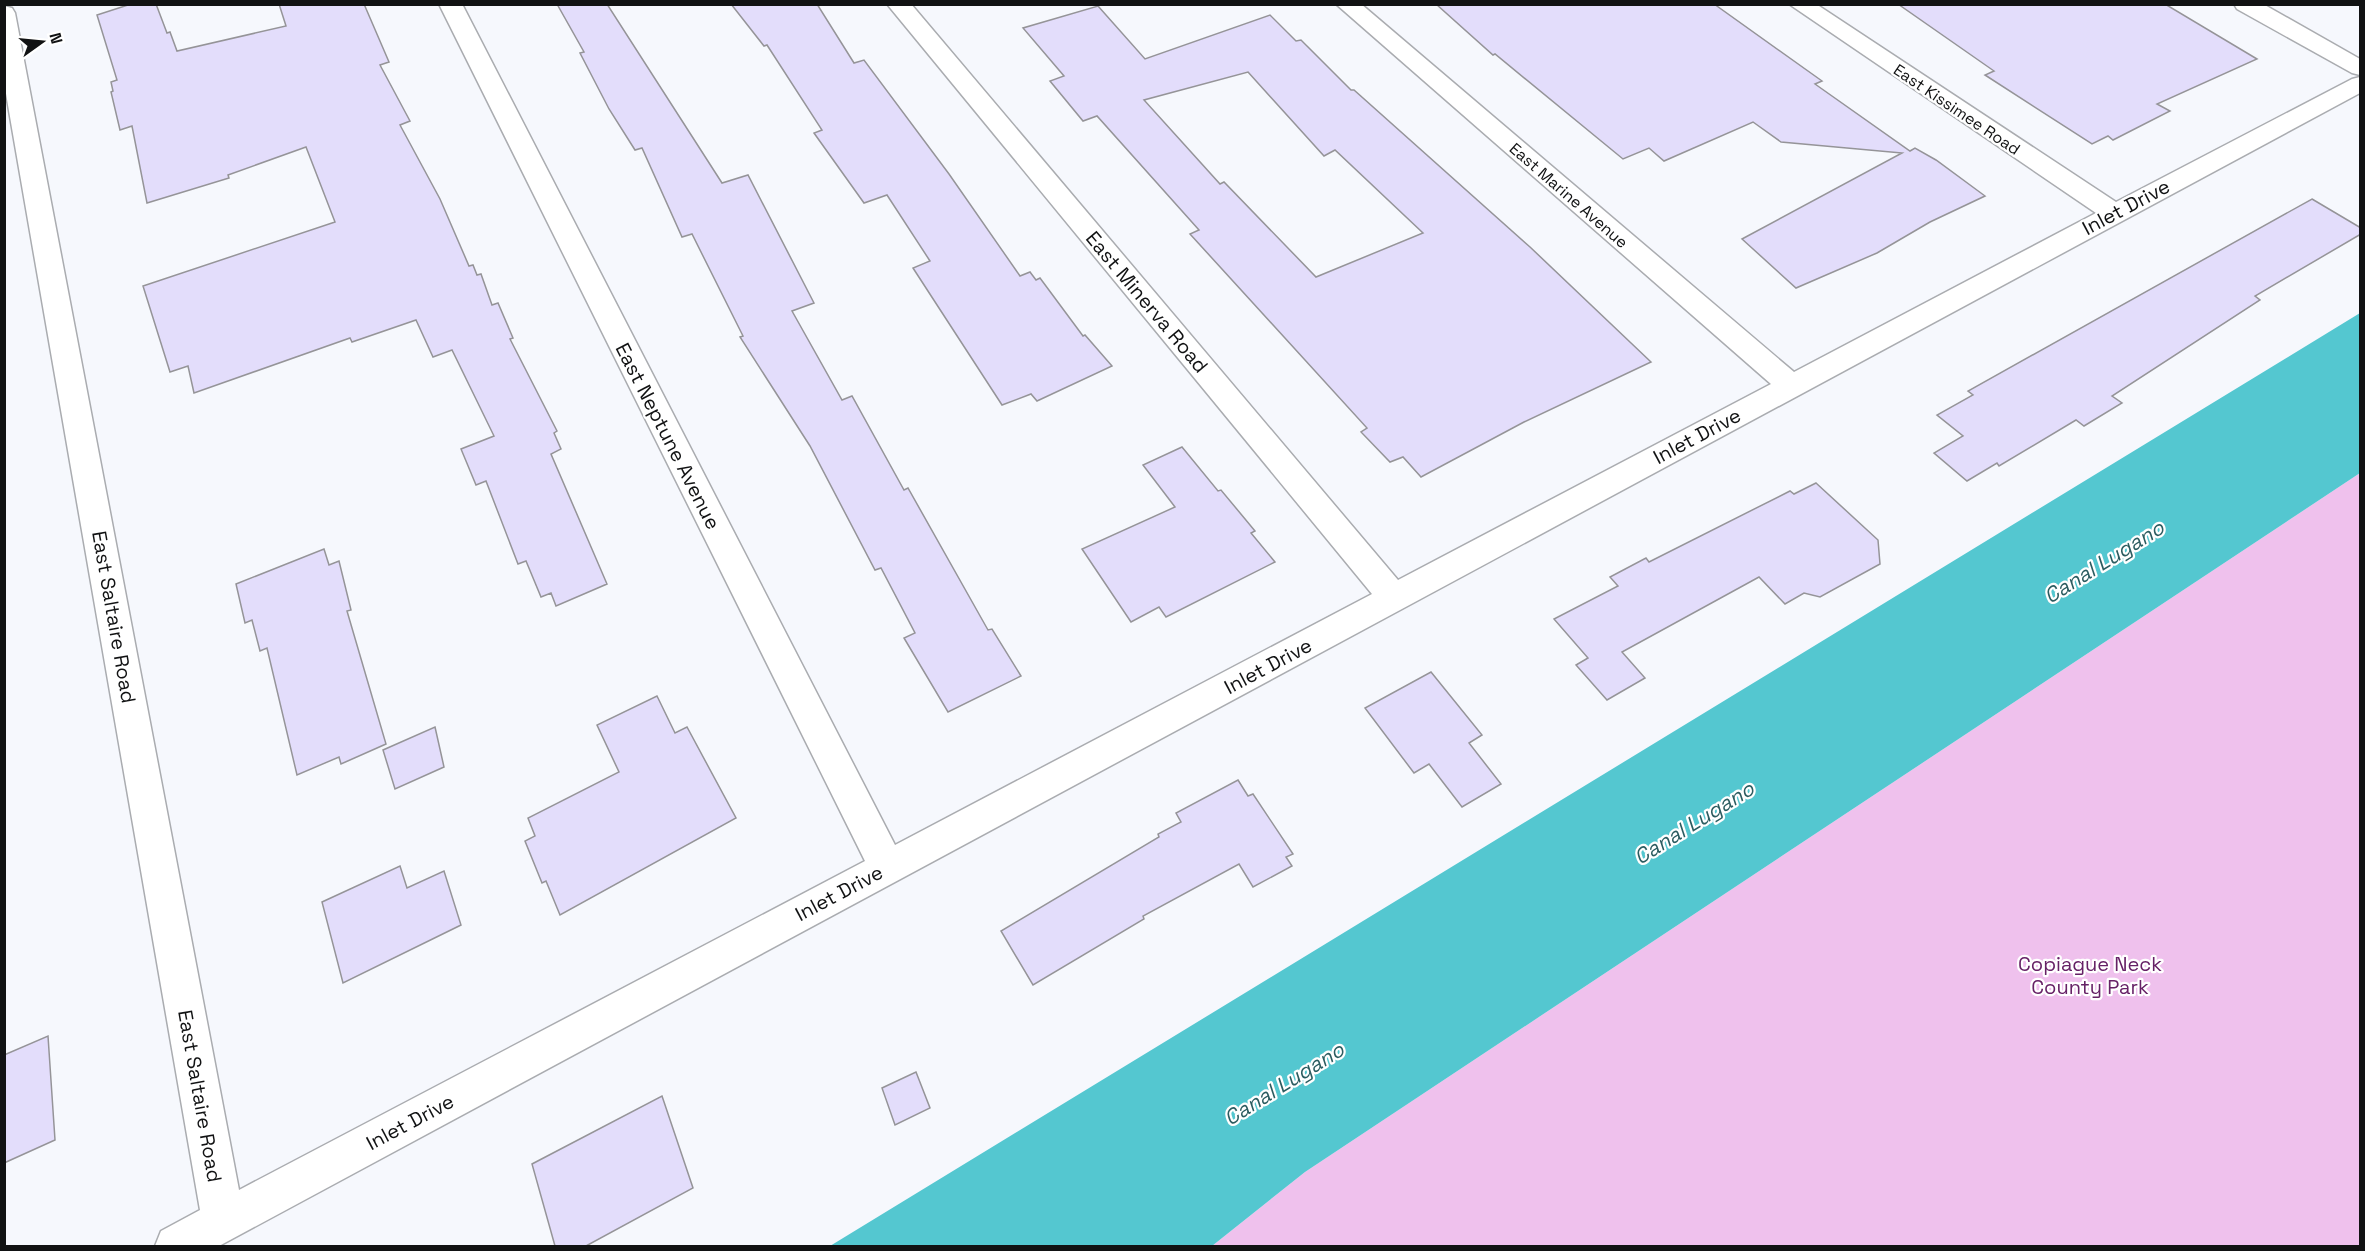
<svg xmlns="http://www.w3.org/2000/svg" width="2365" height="1251" font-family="'Space Grotesk',sans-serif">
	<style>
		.green { fill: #efc1ed }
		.water { fill: #54c7d0 }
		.building { fill: #e3ddfb; stroke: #959498; stroke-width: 1.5; fill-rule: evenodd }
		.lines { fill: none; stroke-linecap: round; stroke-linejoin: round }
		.street-casing { stroke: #aaacb0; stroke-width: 3 }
		.street { fill: #fff; fill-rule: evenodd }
		.labels { text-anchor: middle; stroke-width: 4.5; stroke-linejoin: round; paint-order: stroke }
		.far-street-label { font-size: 16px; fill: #111213; stroke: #fff }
		.street-label { font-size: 20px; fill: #111213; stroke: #fff }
		.park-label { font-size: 20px; fill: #662166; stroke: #fff }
		.water-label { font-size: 21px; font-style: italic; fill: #2b5c60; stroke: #fff }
	</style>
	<rect width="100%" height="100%" fill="#f6f8fd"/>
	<!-- green -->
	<polygon class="green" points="2360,473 2360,1246 1212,1246 1305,1172"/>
	<!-- water -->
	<polygon class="water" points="2360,313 2360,473 1305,1172 1212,1246 830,1246"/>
	<!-- building -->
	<g class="building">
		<polygon points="131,4 156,4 167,33 170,32 177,51 286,26 279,4 364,4 389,62 380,65 410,121 400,125 440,199 469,266 473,265 477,275 481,274 492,305 498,303 513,338 510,339 557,431 554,433 561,449 551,454 607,584 556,606 551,593 541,597 526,561 518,564 486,481 476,485 461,449 494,436 452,350 433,357 416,320 352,342 350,338 194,393 188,366 170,372 143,286 335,222 306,147 228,175 229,178 147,203 132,126 120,130 111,92 113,91 111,82 117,80 97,15"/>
		<polygon points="557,4 607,4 722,183 748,175 814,303 792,311 842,400 852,396 904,490 908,488 988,630 992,629 1021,676 948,712 904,638 915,633 881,568 875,570 810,446 740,337 743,336 692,234 682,237 642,148 635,150 609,109 580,53 584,52"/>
		<polygon points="731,4 817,4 854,63 864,60 949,174 1020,276 1030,272 1036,280 1040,278 1083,336 1085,335 1112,366 1037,401 1031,394 1002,405 913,268 930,261 887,195 864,203 814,133 822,130 767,45 764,46"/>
		<polygon points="1436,4 1714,4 1822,81 1815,84 1910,151 1915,148 1936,160 1985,196 1930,222 1877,253 1796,288 1742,239 1902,153 1781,142 1753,122 1664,161 1649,148 1623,159 1495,54 1493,55"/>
		<polygon points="1898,4 2165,4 2257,59 2157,104 2170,111 2113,140 2108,136 2092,144 1985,75 1994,71"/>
		<path d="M1098,6L1145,59L1270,15L1296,41L1301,40L1351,90H1354L1530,247L1651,362L1524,422L1421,477L1403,457L1390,462L1361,432L1367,428L1190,234L1199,230L1097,116L1083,121L1050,81L1064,76L1023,28ZM1248,72L1324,156L1335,150L1423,233L1316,277L1224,182L1220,184L1144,100Z"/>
		<polygon points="2312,199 2361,228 2361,234 2255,296 2260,300 2112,396 2122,403 2084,426 2076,420 1999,466 1997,463 1967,481 1934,453 1963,436 1937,415 1973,395 1968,391"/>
		<polygon points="1182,447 1218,491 1221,490 1255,531 1251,533 1275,562 1166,617 1159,607 1131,622 1082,549 1175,507 1143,465"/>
		<polygon points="1816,483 1878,540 1880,564 1820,597 1804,593 1785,604 1759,577 1622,652 1645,678 1607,700 1576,665 1588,658 1554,619 1618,586 1610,577 1646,558 1649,562 1790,491 1794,494"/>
		<polygon points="324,549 329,565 339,561 351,610 347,611 386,744 341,764 339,757 297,775 267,648 260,651 252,620 245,623 236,584"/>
		<polygon points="1431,672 1482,735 1469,743 1501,784 1462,807 1429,764 1414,773 1365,708"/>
		<polygon points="657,696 675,733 687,727 736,818 560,915 546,881 542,883 525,841 535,836 528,818 619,772 597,725"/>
		<polygon points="435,727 444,767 395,789 383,750"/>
		<polygon points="1238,780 1248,796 1253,794 1293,854 1286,857 1292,866 1253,887 1239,864 1143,916 1144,919 1033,985 1001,931 1159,837 1158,834 1181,822 1176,813"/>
		<polygon points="400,866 407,888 444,871 461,925 343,983 322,902"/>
		<polygon points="48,1036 55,1140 4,1163 4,1055"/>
		<polygon points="916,1072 930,1108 895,1125 882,1088"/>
		<polygon points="662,1096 693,1188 586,1246 555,1246 532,1164"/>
	</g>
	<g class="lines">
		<defs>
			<g id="street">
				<polygon points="439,4 462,4 895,845 1372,594 887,4 911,4 1398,580 1771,384 1336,4 1361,4 1794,372 2096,213 1789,4 1816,4 2116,202 2352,79 2360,77 2360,93 219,1246 155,1246 161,1231 200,1210 4,82 4,6 12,8 15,13 239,1190 865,861"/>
				<polygon points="2234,4 2263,4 2360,59 2360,75 2352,73 2237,9"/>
			</g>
		</defs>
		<!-- street casing -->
		<use href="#street" class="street-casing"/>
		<!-- street -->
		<use href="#street" class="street"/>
	</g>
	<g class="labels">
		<!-- far-street labels -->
		<g class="far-street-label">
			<text transform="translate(1957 109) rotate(34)" y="6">East Kissimee Road</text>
			<text transform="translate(1569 195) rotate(41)" y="6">East Marine Avenue</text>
		</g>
		<!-- street labels -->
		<g class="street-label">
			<text transform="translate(2126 207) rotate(-28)" y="7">Inlet Drive</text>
			<text transform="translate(1147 302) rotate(50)" y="7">East Minerva Road</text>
			<text transform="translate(668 436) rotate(63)" y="7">East Neptune Avenue</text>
			<text transform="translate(1697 436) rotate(-28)" y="7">Inlet Drive</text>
			<text transform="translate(114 617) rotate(80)" y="7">East Saltaire Road</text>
			<text transform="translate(1268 666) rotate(-28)" y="7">Inlet Drive</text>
			<text transform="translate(839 893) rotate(-28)" y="7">Inlet Drive</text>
			<text transform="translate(200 1096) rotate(80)" y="7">East Saltaire Road</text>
			<text transform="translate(410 1122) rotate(-28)" y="7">Inlet Drive</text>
		</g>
		<!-- park labels -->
		<g class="park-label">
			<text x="2090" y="971">Copiague Neck<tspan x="2090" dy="23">County Park</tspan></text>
		</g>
		<!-- water labels -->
		<g class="water-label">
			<text transform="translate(2104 562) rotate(-32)" y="7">Canal Lugano</text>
			<text transform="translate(1694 823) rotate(-32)" y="7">Canal Lugano</text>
			<text transform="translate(1284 1084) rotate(-32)" y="7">Canal Lugano</text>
		</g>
	</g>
	<!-- border -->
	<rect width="2365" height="1251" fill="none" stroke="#111213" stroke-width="12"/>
	<!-- north arrow -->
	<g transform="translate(42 42) rotate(75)" stroke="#ffffff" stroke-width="4.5" paint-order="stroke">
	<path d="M0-4.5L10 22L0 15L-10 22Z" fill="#111213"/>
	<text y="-9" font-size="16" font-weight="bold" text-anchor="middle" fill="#111213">N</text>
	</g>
</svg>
